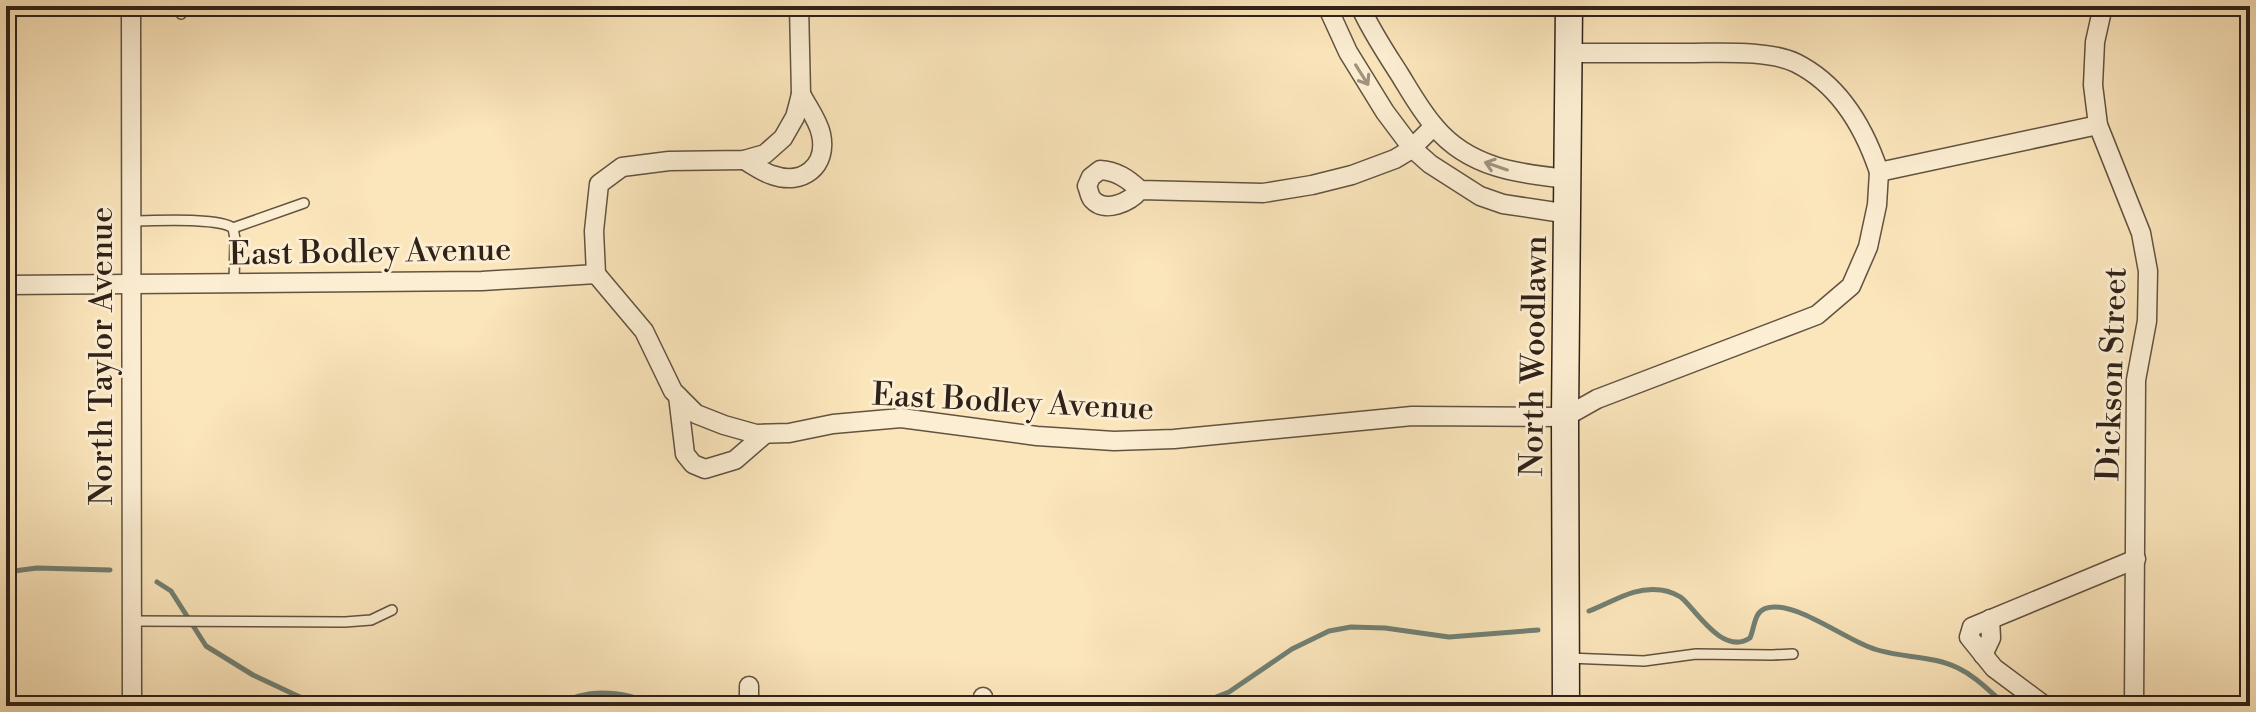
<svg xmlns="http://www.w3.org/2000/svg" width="2256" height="712" font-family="'Libre Bodoni',serif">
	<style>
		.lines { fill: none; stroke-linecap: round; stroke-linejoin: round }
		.stream { stroke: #728073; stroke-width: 5 }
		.lane-casing { stroke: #625341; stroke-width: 12 }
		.street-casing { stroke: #625341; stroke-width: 21 }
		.secondary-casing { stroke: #2f2218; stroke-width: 29 }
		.lane { stroke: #fceed3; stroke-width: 9 }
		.street { stroke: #fceed3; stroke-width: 18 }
		.secondary { stroke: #fceed3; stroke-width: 26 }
		.oneway { stroke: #a0927f }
		.labels { text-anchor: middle; stroke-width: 6; stroke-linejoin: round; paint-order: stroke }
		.street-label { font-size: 32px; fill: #2f2218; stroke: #fceed3 }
	</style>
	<rect width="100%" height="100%" fill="#fbe5bb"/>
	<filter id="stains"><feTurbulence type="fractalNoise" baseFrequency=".0025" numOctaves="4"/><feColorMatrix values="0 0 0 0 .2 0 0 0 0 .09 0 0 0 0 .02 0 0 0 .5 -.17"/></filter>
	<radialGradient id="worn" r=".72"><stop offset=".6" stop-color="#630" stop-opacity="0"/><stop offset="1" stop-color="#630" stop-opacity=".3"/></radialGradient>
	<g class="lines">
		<!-- stream -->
		<g class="stream">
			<polyline points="6,572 37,568 110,570"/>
			<polyline points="157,582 171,591 206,646 253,675 319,706"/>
			<path d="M1589,611C1613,602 1634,586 1661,590C1669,591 1679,595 1684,600C1699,615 1724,655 1750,638C1756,624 1753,608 1773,607C1799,605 1843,637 1869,647C1898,659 1930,654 1958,668C1977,677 1991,693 2007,706"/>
			<path d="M557,706C588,686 626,692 659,706"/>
			<polyline points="1174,706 1211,699 1229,692 1292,649 1329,631 1351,627 1385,628 1449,637 1538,630"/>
		</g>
		<defs>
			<g id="lane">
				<polyline points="181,14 186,6"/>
				<path d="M130,221C153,221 218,217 233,228L235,239L234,284"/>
				<polyline points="233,228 304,203"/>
				<polyline points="131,621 345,622 371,620 392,610"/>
				<polyline points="1568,658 1644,661 1696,654 1772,655 1793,654"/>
			</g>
			<g id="street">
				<polyline points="131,6 132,706"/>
				<polyline points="1327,6 1348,52 1385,112 1412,148 1430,164 1480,196 1503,204 1569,214"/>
				<path d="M1360,6C1371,31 1386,53 1400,75C1411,93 1421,111 1435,127C1469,168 1519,174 1569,179"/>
				<polyline points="2103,6 2095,42 2093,85 2098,125 2141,233 2148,271 2147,321 2136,380 2134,706"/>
				<path d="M1569,53C1610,53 1651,53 1692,53C1721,53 1769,50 1796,63C1840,85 1864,127 1879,172L2098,125"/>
				<path d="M744,160C753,165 762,172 772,175C803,186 828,166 821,134C818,120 807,106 801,94"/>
				<path d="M1140,190C1128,179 1117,171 1100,170L1091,177L1087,186C1089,190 1089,195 1092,199C1105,214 1130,202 1140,190L1263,193L1312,185L1352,175L1395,159L1410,150L1434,126"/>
				<polyline points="596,274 644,331 673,391 696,414 724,425 756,434 789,433 833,424 901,418 1037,436 1114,441 1174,439 1412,416 1565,417 1597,399 1817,315 1851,286 1868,247 1877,205 1879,172"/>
				<polyline points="596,274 594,231 599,184 622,167 669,161 744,160 765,154 783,138 795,117 798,106 801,94 799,6"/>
				<polyline points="6,285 482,281 596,274"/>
				<polyline points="678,396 685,454 693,464 705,469 735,460 765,434"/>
				<polyline points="1983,655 1991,638 1990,619"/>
				<polyline points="749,706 749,686"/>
				<polyline points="983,706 983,697"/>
				<polyline points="2045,706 1994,668 1969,637 1972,627 2136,559"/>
			</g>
			<polyline id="secondary" points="1566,706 1565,417 1569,6"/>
		</defs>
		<!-- lane casing -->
		<use href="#lane" class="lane-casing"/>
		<!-- street casing -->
		<use href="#street" class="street-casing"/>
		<!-- secondary casing -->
		<use href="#secondary" class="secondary-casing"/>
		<!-- lane -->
		<use href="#lane" class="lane"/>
		<!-- street -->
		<use href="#street" class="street"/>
		<!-- secondary -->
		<use href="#secondary" class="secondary"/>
	</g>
	<!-- one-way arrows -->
	<defs><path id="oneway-shaft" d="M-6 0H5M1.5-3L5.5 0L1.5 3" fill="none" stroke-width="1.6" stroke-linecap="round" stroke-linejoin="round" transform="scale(2)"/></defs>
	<g class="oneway">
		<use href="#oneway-shaft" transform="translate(1362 75) rotate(58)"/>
		<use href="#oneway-shaft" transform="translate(1496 166) rotate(-161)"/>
	</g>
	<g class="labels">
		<!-- street labels -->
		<g class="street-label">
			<text transform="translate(370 251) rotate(-1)" y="11">East Bodley Avenue</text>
			<text transform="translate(101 356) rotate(-90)" y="11">North Taylor Avenue</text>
			<text transform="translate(1533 356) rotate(-89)" y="11">North Woodlawn</text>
			<text transform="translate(2111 374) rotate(-88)" y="11">Dickson Street</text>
			<text transform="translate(1013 401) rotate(3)" y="11">East Bodley Avenue</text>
		</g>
	</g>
	<!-- margin -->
	<rect width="2256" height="712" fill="none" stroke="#fbe5bb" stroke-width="32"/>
	<rect x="8" y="8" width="2240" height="696" fill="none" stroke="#2f2218" stroke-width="4"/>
	<rect x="16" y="16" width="2224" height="680" fill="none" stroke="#2f2218" stroke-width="2"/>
	<rect width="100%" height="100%" filter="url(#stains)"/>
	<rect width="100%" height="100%" fill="url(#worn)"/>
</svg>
